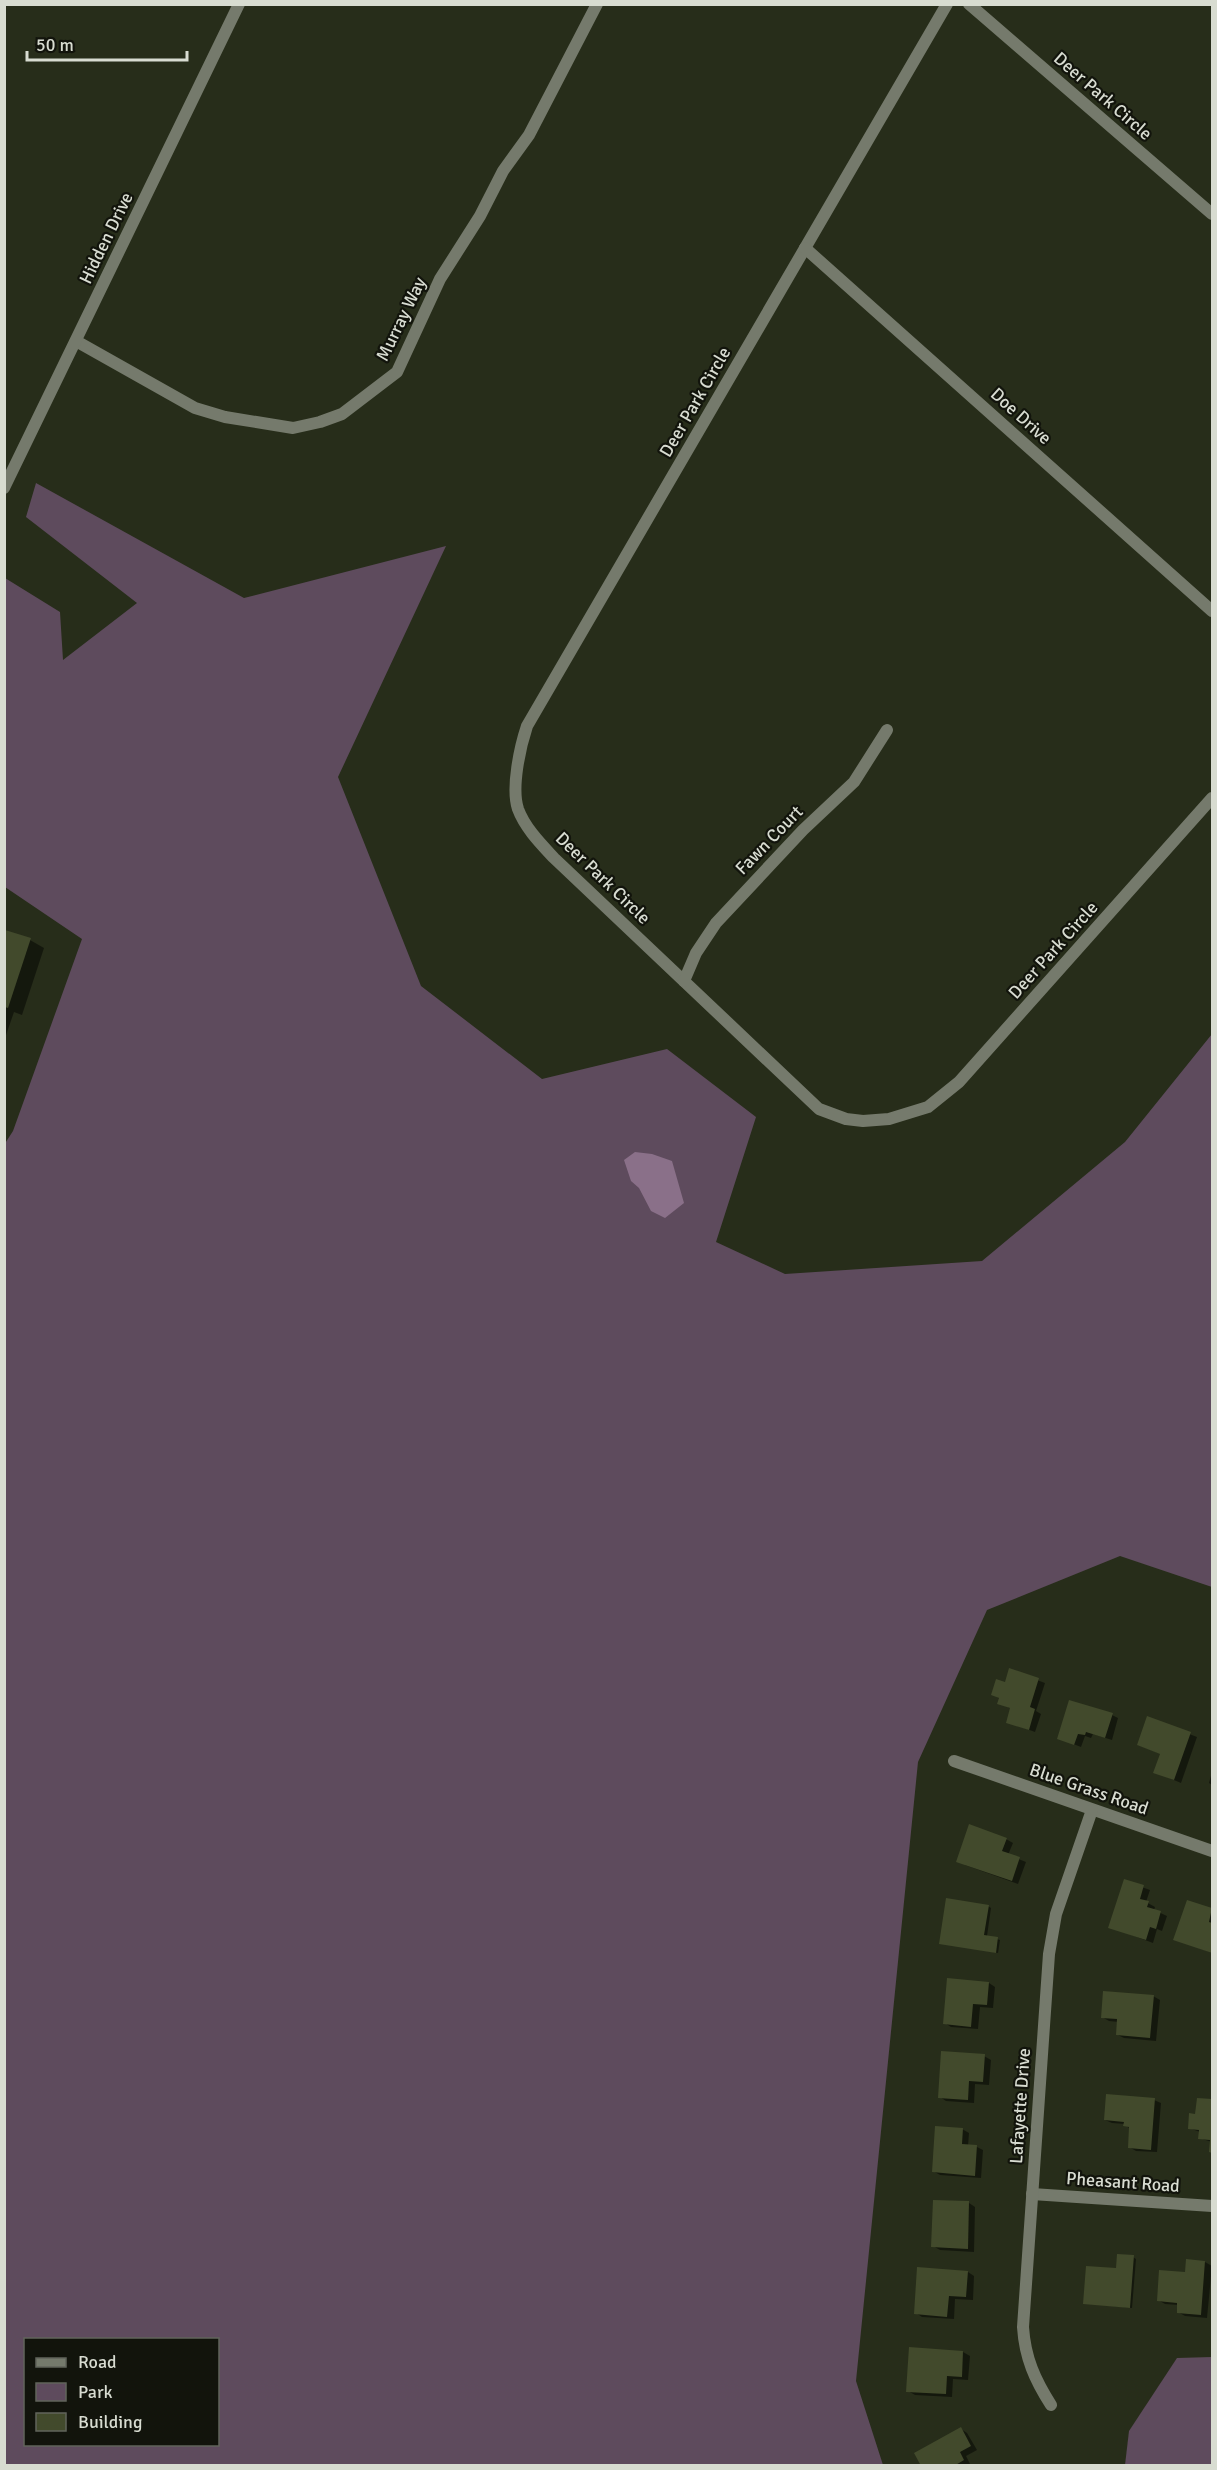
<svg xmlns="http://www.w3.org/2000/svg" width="1217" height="2470" font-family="Signika,sans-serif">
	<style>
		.green { fill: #5e4b5d; fill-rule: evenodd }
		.water { fill: #8a7089 }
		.shadow { fill: #0007 }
		.building { fill: #424a2c }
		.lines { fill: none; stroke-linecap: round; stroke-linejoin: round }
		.street { stroke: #757a6c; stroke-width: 12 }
		.labels { text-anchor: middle; stroke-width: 4.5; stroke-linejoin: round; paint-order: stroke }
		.street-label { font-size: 18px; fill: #d8dcd1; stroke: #12140c }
	</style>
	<rect width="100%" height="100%" fill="#272d1a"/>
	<!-- green -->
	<g class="green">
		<path d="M36,483L244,598L446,546L338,777L421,986L542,1079L667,1049L756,1117L716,1242L785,1274L982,1261L1125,1142L1212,1034V1587L1120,1556L987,1610L918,1762L856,2381L883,2465H5L4,1145L13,1131L82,939L5,887V578L60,612L63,660L137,603L26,517ZM26,2340H218V2444H26Z"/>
		<polygon points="1212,2357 1212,2465 1125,2465 1129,2431 1177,2358"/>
	</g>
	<!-- water -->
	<polygon class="water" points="635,1152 652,1154 672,1161 684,1203 665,1218 651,1211 639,1188 631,1181 624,1160"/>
	<!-- shadow -->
	<g class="shadow">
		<polygon points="4,931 30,940 44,948 22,1015 14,1012 4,1041"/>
		<polygon points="1010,1670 1045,1683 1036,1711 1041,1714 1035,1732 1008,1722 1012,1709 999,1703 1000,1699 993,1694 1006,1684"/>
		<polygon points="1112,1715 1118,1718 1112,1740 1093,1734 1091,1738 1085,1736 1081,1747 1058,1738"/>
		<polygon points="1148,1718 1197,1737 1181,1783 1155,1772 1161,1754 1138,1745"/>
		<polygon points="1212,1772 1212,1785 1209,1783"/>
		<polygon points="1006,1839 1013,1843 1008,1855 1026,1862 1018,1884 965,1865"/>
		<polygon points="1125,1881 1150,1890 1146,1902 1155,1907 1154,1910 1167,1916 1162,1931 1157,1929 1153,1943 1110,1927"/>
		<polygon points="1188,1902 1212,1910 1212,1953 1175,1939"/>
		<polygon points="988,1906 991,1908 987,1936 1000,1940 998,1953 941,1943"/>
		<polygon points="989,1983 995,1987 993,2008 980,2007 978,2029 951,2027 945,2023"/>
		<polygon points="1153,1996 1160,2000 1156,2041 1124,2038 1118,2035 1119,2022 1109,2021 1102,2017"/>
		<polygon points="984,2056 991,2060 989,2085 975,2084 974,2103 946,2101 940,2097"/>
		<polygon points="1198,2099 1212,2101 1212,2153 1212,2142 1199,2138 1200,2132 1189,2128 1197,2115"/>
		<polygon points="1154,2100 1161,2103 1157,2152 1136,2151 1129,2147 1130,2129 1125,2124 1112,2123 1105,2120"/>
		<polygon points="962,2129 969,2133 968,2146 977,2147 983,2150 981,2178 940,2175 933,2171"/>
		<polygon points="969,2203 975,2207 974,2252 940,2250 933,2246"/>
		<polygon points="1133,2257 1136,2259 1132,2308 1085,2303 1117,2270"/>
		<polygon points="1205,2262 1212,2266 1207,2318 1185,2316 1178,2312 1179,2305 1165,2304 1158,2300 1186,2273"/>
		<polygon points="968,2272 974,2276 973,2300 955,2299 954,2319 922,2317 916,2313"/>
		<polygon points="910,2349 963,2352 970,2356 968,2380 953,2379 952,2397 915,2395 908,2391"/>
		<polygon points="961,2429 967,2433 977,2450 966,2456 970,2464 923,2466"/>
	</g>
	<!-- building -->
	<g class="building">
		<polygon points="5,930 31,938 8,1008 5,1007"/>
		<polygon points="1009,1668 1039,1678 1030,1707 1035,1709 1029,1730 1006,1723 1010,1708 997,1704 999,1698 991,1695 996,1679 1005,1682"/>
		<polygon points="1069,1700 1113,1713 1105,1738 1086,1732 1085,1735 1078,1734 1074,1745 1057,1739"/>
		<polygon points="1147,1716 1191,1732 1174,1780 1153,1773 1160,1754 1137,1745"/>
		<polygon points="969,1824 1007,1838 1002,1851 1020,1857 1012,1881 956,1862"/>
		<polygon points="1124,1879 1144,1885 1140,1899 1149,1901 1147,1907 1161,1911 1156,1929 1150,1927 1146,1940 1108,1928"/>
		<polygon points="946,1898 989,1905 984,1935 998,1937 996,1953 939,1944"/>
		<polygon points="1187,1900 1212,1908 1209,1922 1212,1923 1212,1953 1173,1940"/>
		<polygon points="947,1978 989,1982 987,2005 973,2004 971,2027 943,2024"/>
		<polygon points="1103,1991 1154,1995 1150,2038 1116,2035 1117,2019 1101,2018"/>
		<polygon points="941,2051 985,2054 983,2082 969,2081 968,2100 938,2098"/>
		<polygon points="1106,2094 1155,2098 1151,2150 1128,2148 1129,2127 1123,2126 1124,2122 1104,2120"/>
		<polygon points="1197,2098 1212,2099 1212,2153 1209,2152 1210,2140 1198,2139 1199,2130 1188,2129 1189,2113 1195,2114"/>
		<polygon points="935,2126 963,2128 962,2144 977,2145 975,2176 932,2172"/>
		<polygon points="933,2200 969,2201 968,2249 931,2247"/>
		<polygon points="1117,2254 1134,2255 1130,2308 1083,2304 1086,2266 1116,2268"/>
		<polygon points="1186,2259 1205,2261 1201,2315 1177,2313 1177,2303 1157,2301 1159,2270 1185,2272"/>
		<polygon points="917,2267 968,2271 966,2297 949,2296 947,2317 914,2314"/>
		<polygon points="909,2347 963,2351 962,2377 947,2376 946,2394 906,2392"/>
		<polygon points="961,2427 971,2446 960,2452 964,2460 954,2466 921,2466 914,2453"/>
	</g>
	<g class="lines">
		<!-- street -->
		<g class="street">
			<path d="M947,4L527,726C520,747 511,788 518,809C525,828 541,844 554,858L819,1109L846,1119L863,1121L889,1119L928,1107L959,1082L1212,798"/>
			<polyline points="969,4 1212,214"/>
			<polyline points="805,248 1212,611"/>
			<polyline points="76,341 195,408 225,417 293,428 320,422 342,414 397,372 440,279 480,216 503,171 529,135 597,4"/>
			<polyline points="4,488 239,4"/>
			<polyline points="684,981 696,953 716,923 803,830 854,782 887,730"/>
			<polyline points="954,1761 1212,1851"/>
			<polyline points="1032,2194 1212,2206"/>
			<path d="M1051,2405C1035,2380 1025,2358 1023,2327L1049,1954L1056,1914L1092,1810"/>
		</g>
	</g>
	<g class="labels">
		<!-- street labels -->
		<g class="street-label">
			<text transform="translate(1103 96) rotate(41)" y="6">Deer Park Circle</text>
			<text transform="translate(106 238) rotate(-64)" y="6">Hidden Drive</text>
			<text transform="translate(401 319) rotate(-64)" y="6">Murray Way</text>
			<text transform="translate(695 402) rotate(-60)" y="6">Deer Park Circle</text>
			<text transform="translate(1021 416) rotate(42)" y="6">Doe Drive</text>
			<text transform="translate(769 840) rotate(-46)" y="6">Fawn Court</text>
			<text transform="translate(603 878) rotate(44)" y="6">Deer Park Circle</text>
			<text transform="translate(1053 950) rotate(-48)" y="6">Deer Park Circle</text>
			<text transform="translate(1089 1789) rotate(19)" y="6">Blue Grass Road</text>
			<text transform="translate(1020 2106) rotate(-86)" y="6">Lafayette Drive</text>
			<text transform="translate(1123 2182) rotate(4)" y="6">Pheasant Road</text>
		</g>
	</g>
	<!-- border -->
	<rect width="1217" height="2470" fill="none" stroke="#d8dcd1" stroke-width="12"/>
	<!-- legend -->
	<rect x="24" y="2338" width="195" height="108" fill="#12140c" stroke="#61645b" stroke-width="1.5"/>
	<rect x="36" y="2358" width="30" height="9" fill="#757a6c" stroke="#61645b" stroke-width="1.5"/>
	<text x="78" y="2368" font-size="18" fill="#d8dcd1">Road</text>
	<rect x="36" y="2383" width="30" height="18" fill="#5e4b5d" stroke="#61645b" stroke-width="1.5"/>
	<text x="78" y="2398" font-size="18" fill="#d8dcd1">Park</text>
	<rect x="36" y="2413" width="30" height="18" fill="#424a2c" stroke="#61645b" stroke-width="1.5"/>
	<text x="78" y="2428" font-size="18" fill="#d8dcd1">Building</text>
	<!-- scale -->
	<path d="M27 51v9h160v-9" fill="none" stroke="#d8dcd1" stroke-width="3"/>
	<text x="36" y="51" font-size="18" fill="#d8dcd1" stroke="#12140c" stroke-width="4.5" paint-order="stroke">50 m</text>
</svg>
